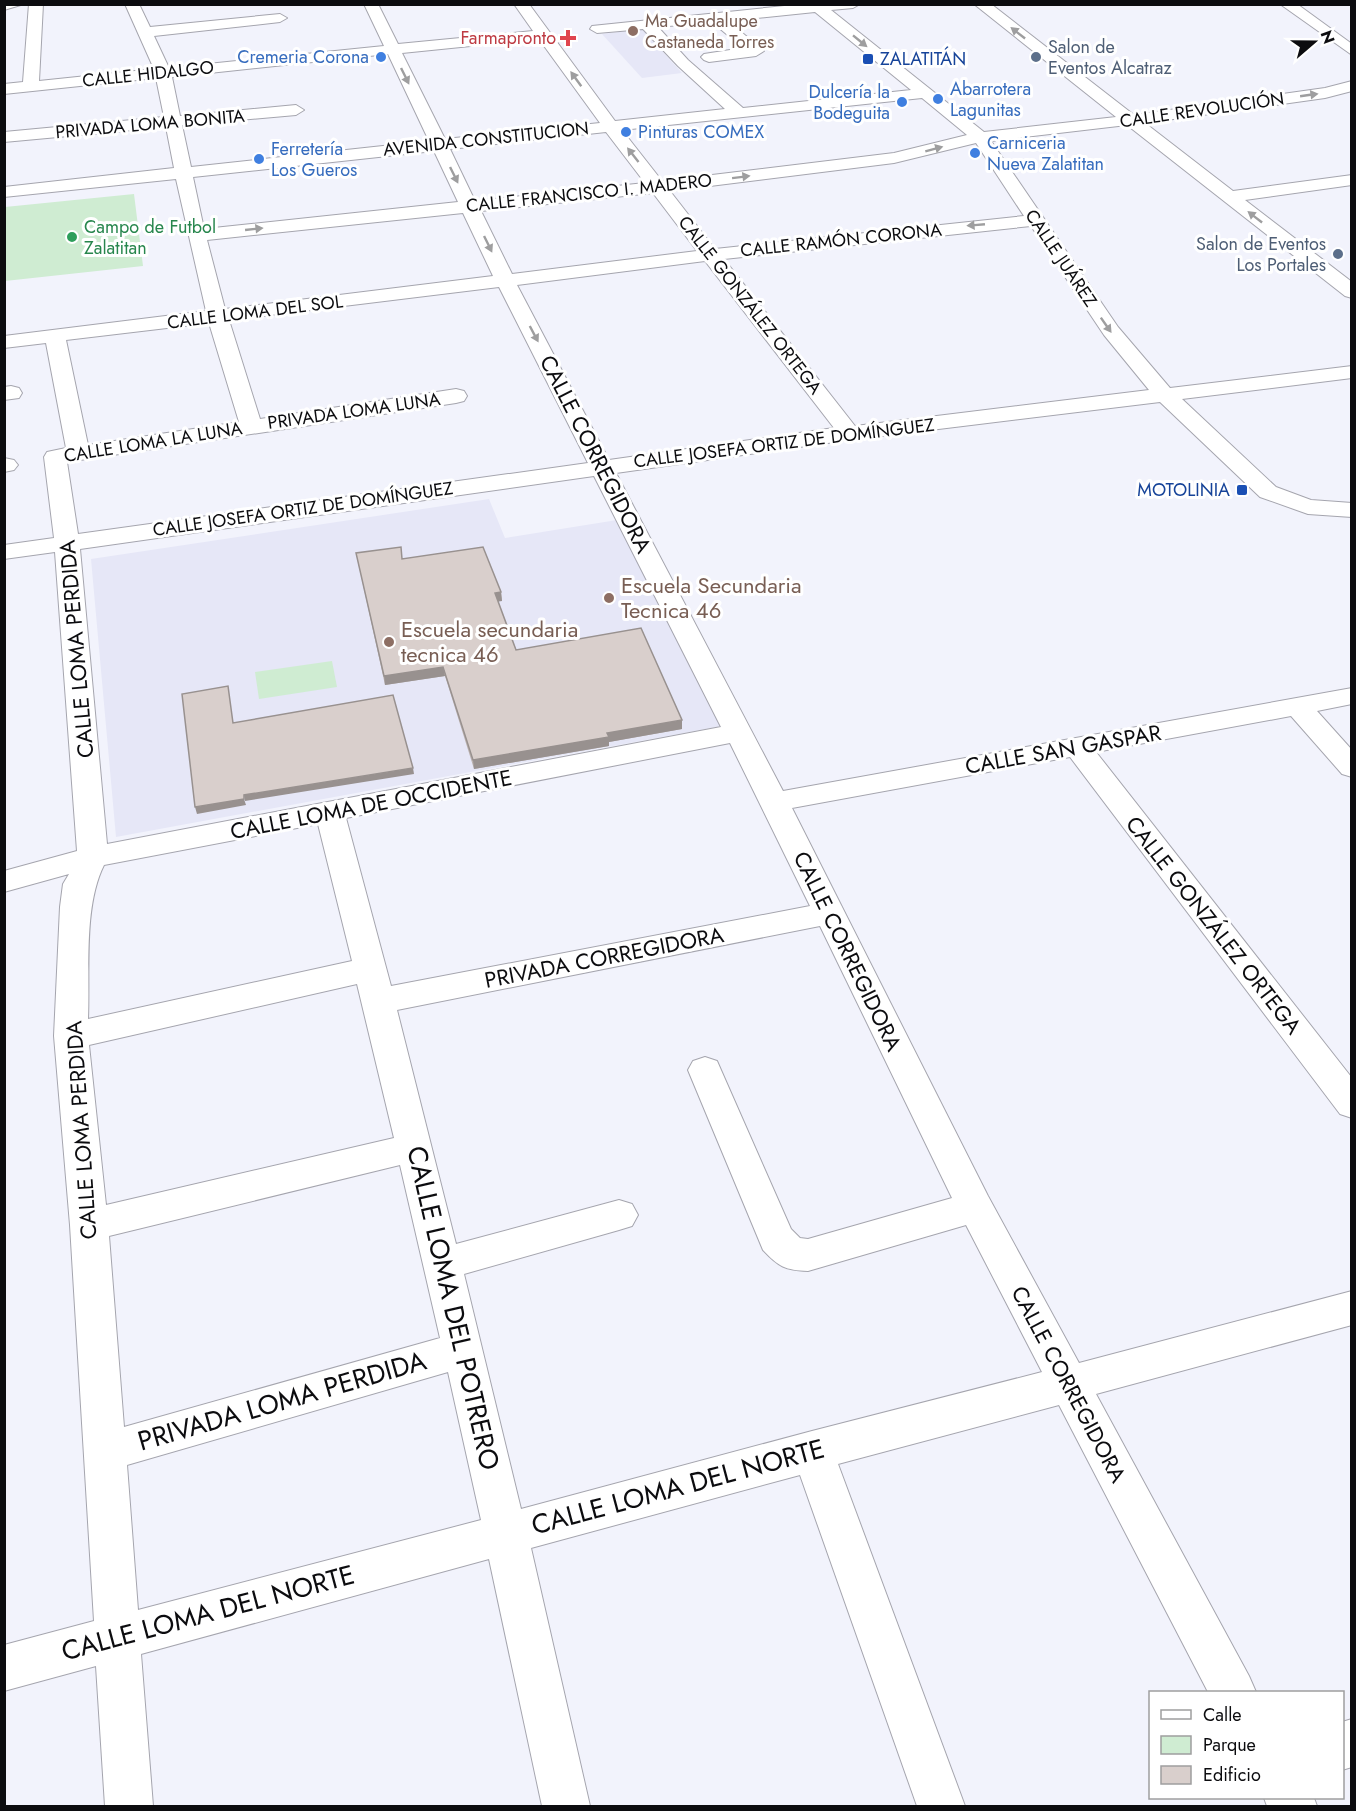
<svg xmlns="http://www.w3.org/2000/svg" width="1356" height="1811" font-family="Jost,sans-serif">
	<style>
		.built { fill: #e6e7f7 }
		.green { fill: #cfecd2 }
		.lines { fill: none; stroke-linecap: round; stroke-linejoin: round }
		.minor-casing { stroke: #a5a5ae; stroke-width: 2 }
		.minor { fill: #fff; fill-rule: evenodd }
		.wall { fill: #bbb2af }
		.shaded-wall { fill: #98918f }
		.building { fill: #d9cfcc; stroke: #98918f; stroke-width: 1.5 }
		.oneway { fill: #9e9e9f }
		.education-dot { fill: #8d6e63; stroke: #fff; stroke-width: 2 }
		.health-dot { fill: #e0444e; stroke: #fff; stroke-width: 2 }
		.shop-dot { fill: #3f7fe0; stroke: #fff; stroke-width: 2 }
		.service-dot { fill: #5c6f8a; stroke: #fff; stroke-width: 2 }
		.transit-dot { fill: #1a4fb4; stroke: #fff; stroke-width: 2 }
		.leisure-dot { fill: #2e9e5b; stroke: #fff; stroke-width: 2 }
		.labels { text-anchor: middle; stroke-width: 6; stroke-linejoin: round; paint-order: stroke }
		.far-education-label { font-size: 18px; fill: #785e54; stroke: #fff; text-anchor: start }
		.far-health-label { font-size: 18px; fill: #be3a42; stroke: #fff; text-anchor: end }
		.far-service-label { font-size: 18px; fill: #4e5e75; stroke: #fff; text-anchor: start }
		.far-shop-label { font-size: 18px; fill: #366cbe; stroke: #fff; text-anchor: start }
		.far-transit-label { font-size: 18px; fill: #164399; stroke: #fff; text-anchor: start }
		.far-street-label { font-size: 18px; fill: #0c0c0f; stroke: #fff }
		.far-leisure-label { font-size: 18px; fill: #27864d; stroke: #fff; text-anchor: start }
		.street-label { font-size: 22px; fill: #0c0c0f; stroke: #fff }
		.education-label { font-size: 22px; fill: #785e54; stroke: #fff; text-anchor: start }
		.near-street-label { font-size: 27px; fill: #0c0c0f; stroke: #fff }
	</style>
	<rect width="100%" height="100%" fill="#f2f3fc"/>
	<!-- built -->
	<g class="built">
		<polygon points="642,29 682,73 642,78 602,34"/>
		<polygon points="489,499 505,538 617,520 722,726 116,837 91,559"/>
	</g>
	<!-- green -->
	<g class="green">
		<polygon points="134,194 143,266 5,281 5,207"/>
		<polygon points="332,661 337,687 259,699 255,672"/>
	</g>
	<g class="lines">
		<defs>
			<g id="minor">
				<polygon points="4,4 24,4 4,10"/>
				<path d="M29,4H43L39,81L154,69L125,4H139L150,27L280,14L287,18L280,22L154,36L169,68L384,46L364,4H378L398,44L533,31L514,4H529L615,121L725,109L678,66L643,29L597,33L590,29L592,26L804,4H860L853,8L831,10L984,132L1116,117L974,4H991L1134,115L1325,88L1352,81V91L1325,98L1145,123L1233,191L1352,175V185L1245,200L1352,282V298L1345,296L1127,125L991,141L1118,327L1170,388L1352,366V378L1182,399L1276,487L1311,500L1352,503V517L1308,514L1260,497L1160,402L849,440L616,473L783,791L1352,688V704L1317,711L1352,750V777L1342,774L1291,716L1096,752L1352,1078V1118L1340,1114L1070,757L792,808L988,1196L1079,1363L1352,1291V1325L1096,1394L1249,1676L1256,1692H1208L1059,1405L838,1464L965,1806H917L800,1475L531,1548L590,1806H542L489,1559L141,1654L153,1806H105L96,1666L4,1691V1645L94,1621L70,1225L54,1036L60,907L63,884L69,874L4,892V871L77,851L55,552L4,559V545L54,538L44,457L47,452L66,448L46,343L4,348V336L206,311L176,179L4,197V187L174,168L166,127L4,142V132L164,117L156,78L4,94V84L23,82ZM815,12L911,90L743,108L688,60L658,27L712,22L743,48L704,54L701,57L704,60L709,62L756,56L764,51L728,21ZM539,39L600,123L445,139L402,53ZM388,54L429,141L191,167L182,125L296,115L304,110L296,105L180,116L172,77ZM922,98L967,135L894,153L662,181L622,130ZM606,132L645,183L475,201L450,149ZM976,143L1024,216L715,249L670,191L894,163ZM434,151L458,202L204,229L193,177ZM653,193L697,251L512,274L481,211ZM463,213L493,276L225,309L207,240ZM1031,226L1104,335L1149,390L855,426L724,259ZM705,261L834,428L609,460L517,285ZM499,287L588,463L78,534L67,462L456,403L464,401L467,396L464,391L456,389L260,419L229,320ZM209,323L239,422L88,445L66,340ZM594,476L721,727L107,844L80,549ZM730,743L810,906L391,986L346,818ZM318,824L352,961L88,1019C90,972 83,907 104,865ZM820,926L952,1198L808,1239L800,1238L791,1229L717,1061L705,1057L693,1061L688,1070L763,1250C779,1267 785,1270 808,1271L966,1225L1042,1372L812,1431L521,1509L464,1274L619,1230L632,1226L638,1215L632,1204L619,1200L456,1244L397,1010ZM357,984L394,1138L106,1205L89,1045ZM400,1165L440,1338L124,1427L109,1236ZM448,1372L481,1520L138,1610L127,1465Z"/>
				<polygon points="1280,4 1297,4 1352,44 1352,55"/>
				<polygon points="11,386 19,388 22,393 19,398 4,400 4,387"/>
				<polygon points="4,458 14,460 18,465 14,470 4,472"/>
				<polygon points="1352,1719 1352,1767 1342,1770 1342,1722"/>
				<polygon points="1264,1798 1314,1798 1317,1806 1267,1806"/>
			</g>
		</defs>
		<!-- minor casing -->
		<use href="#minor" class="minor-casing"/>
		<!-- minor -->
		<use href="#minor" class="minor"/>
	</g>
	<!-- wall -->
	<polygon class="wall" points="356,553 402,559 501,592 502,601 498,601 516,650 682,729 609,742 609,746 474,769 445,676 385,685"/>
	<!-- shaded-wall -->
	<g class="shaded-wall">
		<polygon points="501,592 502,601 496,602 495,593"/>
		<polygon points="443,667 445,676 385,685 384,676"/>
		<polygon points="682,720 682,729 609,742 609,746 474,769 473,760 607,733"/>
		<polygon points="413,768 414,774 245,801 244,795"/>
		<polygon points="244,799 246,805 197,814 195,807"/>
	</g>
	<!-- building -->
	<g class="building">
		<polygon points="401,547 402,559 483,547 501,592 495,593 516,650 641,628 682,720 607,733 609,737 473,760 443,667 384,676 356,553"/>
		<polygon points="228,686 233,723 393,695 413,768 244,795 244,799 195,807 182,694"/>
	</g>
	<!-- one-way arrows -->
	<defs><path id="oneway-solid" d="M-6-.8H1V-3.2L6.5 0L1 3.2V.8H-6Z" transform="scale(1.5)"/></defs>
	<g class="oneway">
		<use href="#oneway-solid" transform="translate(1018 33) rotate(-142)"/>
		<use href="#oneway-solid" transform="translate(860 41) rotate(39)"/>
		<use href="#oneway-solid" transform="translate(405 76) rotate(64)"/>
		<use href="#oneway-solid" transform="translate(576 79) rotate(-126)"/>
		<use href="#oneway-solid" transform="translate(1309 95) rotate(-8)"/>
		<use href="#oneway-solid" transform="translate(934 149) rotate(-15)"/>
		<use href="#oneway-solid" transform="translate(633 155) rotate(-128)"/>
		<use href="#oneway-solid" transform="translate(454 175) rotate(64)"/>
		<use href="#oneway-solid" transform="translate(741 177) rotate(-7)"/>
		<use href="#oneway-solid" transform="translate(1255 217) rotate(-142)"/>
		<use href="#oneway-solid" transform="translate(976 225) rotate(175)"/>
		<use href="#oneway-solid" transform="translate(254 229) rotate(-6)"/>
		<use href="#oneway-solid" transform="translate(488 244) rotate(64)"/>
		<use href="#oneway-solid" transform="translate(1106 325) rotate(55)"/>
		<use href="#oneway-solid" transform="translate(534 334) rotate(62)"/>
	</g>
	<!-- markers -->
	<g class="education-dot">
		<circle cx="633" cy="31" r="6"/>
		<circle cx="609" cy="598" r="6"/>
		<circle cx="389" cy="642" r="6"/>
	</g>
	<path class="health-dot" d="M565 29h6v6h6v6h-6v6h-6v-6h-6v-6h6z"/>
	<g class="shop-dot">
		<circle cx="381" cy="57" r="6"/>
		<circle cx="938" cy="99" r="6"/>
		<circle cx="902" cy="102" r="6"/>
		<circle cx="626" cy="132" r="6"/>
		<circle cx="975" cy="153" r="6"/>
		<circle cx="259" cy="159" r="6"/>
	</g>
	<g class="service-dot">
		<circle cx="1036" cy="57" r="6"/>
		<circle cx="1338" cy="254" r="6"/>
	</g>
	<g class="transit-dot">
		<rect x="862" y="53" width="12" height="12" rx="3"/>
		<rect x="1236" y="484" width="12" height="12" rx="3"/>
	</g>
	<circle class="leisure-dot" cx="72" cy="237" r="6"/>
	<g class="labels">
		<!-- far-education labels -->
		<g class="far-education-label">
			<text x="645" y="27">Ma Guadalupe<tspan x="645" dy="21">Castaneda Torres</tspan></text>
		</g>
		<!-- far-health labels -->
		<g class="far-health-label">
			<text x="556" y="44">Farmapronto</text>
		</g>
		<!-- far-service labels -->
		<g class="far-service-label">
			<text x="1048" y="53">Salon de<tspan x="1048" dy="21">Eventos Alcatraz</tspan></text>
			<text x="1326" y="250" text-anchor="end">Salon de Eventos<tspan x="1326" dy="21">Los Portales</tspan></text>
		</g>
		<!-- far-shop labels -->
		<g class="far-shop-label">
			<text x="369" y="63" text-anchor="end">Cremeria Corona</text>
			<text x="950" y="95">Abarrotera<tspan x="950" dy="21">Lagunitas</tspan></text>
			<text x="890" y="98" text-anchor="end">Dulcería la<tspan x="890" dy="21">Bodeguita</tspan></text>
			<text x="638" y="138">Pinturas COMEX</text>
			<text x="987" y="149">Carniceria<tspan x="987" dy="21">Nueva Zalatitan</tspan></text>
			<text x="271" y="155">Ferretería<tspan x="271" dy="21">Los Gueros</tspan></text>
		</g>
		<!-- far-transit labels -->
		<g class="far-transit-label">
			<text x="880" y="65">ZALATITÁN</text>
			<text x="1230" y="496" text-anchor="end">MOTOLINIA</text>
		</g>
		<!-- far-street labels -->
		<g class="far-street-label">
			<text transform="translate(148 74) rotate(-6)" y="6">CALLE HIDALGO</text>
			<text transform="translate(1202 110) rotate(-8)" y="6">CALLE REVOLUCIÓN</text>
			<text transform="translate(150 124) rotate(-5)" y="6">PRIVADA LOMA BONITA</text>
			<text transform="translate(486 139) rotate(-6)" y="6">AVENIDA CONSTITUCION</text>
			<text transform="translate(589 193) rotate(-6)" y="6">CALLE FRANCISCO I. MADERO</text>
			<text transform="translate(841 240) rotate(-6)" y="6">CALLE RAMÓN CORONA</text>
			<text transform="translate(1061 258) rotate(56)" y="6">CALLE JUÁREZ</text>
			<text transform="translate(750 305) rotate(52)" y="6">CALLE GONZÁLEZ ORTEGA</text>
			<text transform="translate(255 312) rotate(-7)" y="6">CALLE LOMA DEL SOL</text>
			<text transform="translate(354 411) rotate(-8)" y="6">PRIVADA LOMA LUNA</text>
			<text transform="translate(153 442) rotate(-9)" y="6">CALLE LOMA LA LUNA</text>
			<text transform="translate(784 443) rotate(-7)" y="6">CALLE JOSEFA ORTIZ DE DOMÍNGUEZ</text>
			<text transform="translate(303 509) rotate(-8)" y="6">CALLE JOSEFA ORTIZ DE DOMÍNGUEZ</text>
		</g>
		<!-- far-leisure labels -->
		<g class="far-leisure-label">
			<text x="84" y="233">Campo de Futbol<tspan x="84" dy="21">Zalatitan</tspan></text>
		</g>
		<!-- street labels -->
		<g class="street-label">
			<text transform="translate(596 454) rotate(63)" y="8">CALLE CORREGIDORA</text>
			<text transform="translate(76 649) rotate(-95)" y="8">CALLE LOMA PERDIDA</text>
			<text transform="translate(1063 749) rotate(-10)" y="8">CALLE SAN GASPAR</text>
			<text transform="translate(371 804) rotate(-11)" y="8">CALLE LOMA DE OCCIDENTE</text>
			<text transform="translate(1214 925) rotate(52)" y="8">CALLE GONZÁLEZ ORTEGA</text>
			<text transform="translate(848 951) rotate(64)" y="8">CALLE CORREGIDORA</text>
			<text transform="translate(604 957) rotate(-11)" y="8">PRIVADA CORREGIDORA</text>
			<text transform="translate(81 1130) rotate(-94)" y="8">CALLE LOMA PERDIDA</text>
			<text transform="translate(1069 1384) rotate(62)" y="8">CALLE CORREGIDORA</text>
		</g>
		<!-- education labels -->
		<g class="education-label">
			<text x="621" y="593">Escuela Secundaria<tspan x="621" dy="25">Tecnica 46</tspan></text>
			<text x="401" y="637">Escuela secundaria<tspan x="401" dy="25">tecnica 46</tspan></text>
		</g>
		<!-- near-street labels -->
		<g class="near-street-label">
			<text transform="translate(453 1308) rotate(77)" y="9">CALLE LOMA DEL POTRERO</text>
			<text transform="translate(282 1401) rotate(-16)" y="9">PRIVADA LOMA PERDIDA</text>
			<text transform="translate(678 1487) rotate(-15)" y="9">CALLE LOMA DEL NORTE</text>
			<text transform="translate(208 1613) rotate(-15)" y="9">CALLE LOMA DEL NORTE</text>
		</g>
	</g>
	<!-- border -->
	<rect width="1356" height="1811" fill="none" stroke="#0c0c0f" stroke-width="12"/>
	<!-- legend -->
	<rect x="1149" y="1691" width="195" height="108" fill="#ffffff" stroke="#9e9e9f" stroke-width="1.5"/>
	<rect x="1161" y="1710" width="30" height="9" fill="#ffffff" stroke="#9e9e9f" stroke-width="1.5"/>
	<text x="1203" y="1721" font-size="18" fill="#0c0c0f">Calle</text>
	<rect x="1161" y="1736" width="30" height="18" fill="#cfecd2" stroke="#9e9e9f" stroke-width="1.5"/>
	<text x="1203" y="1751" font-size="18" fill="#0c0c0f">Parque</text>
	<rect x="1161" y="1766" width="30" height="18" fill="#d9cfcc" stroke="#9e9e9f" stroke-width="1.5"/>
	<text x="1203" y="1781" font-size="18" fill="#0c0c0f">Edificio</text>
	<!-- north arrow -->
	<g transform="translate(1314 42) rotate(70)" stroke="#ffffff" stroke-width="4.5" paint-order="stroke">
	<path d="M0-4.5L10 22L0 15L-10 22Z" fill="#0c0c0f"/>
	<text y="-9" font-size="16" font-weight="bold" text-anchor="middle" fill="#0c0c0f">N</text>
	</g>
</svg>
